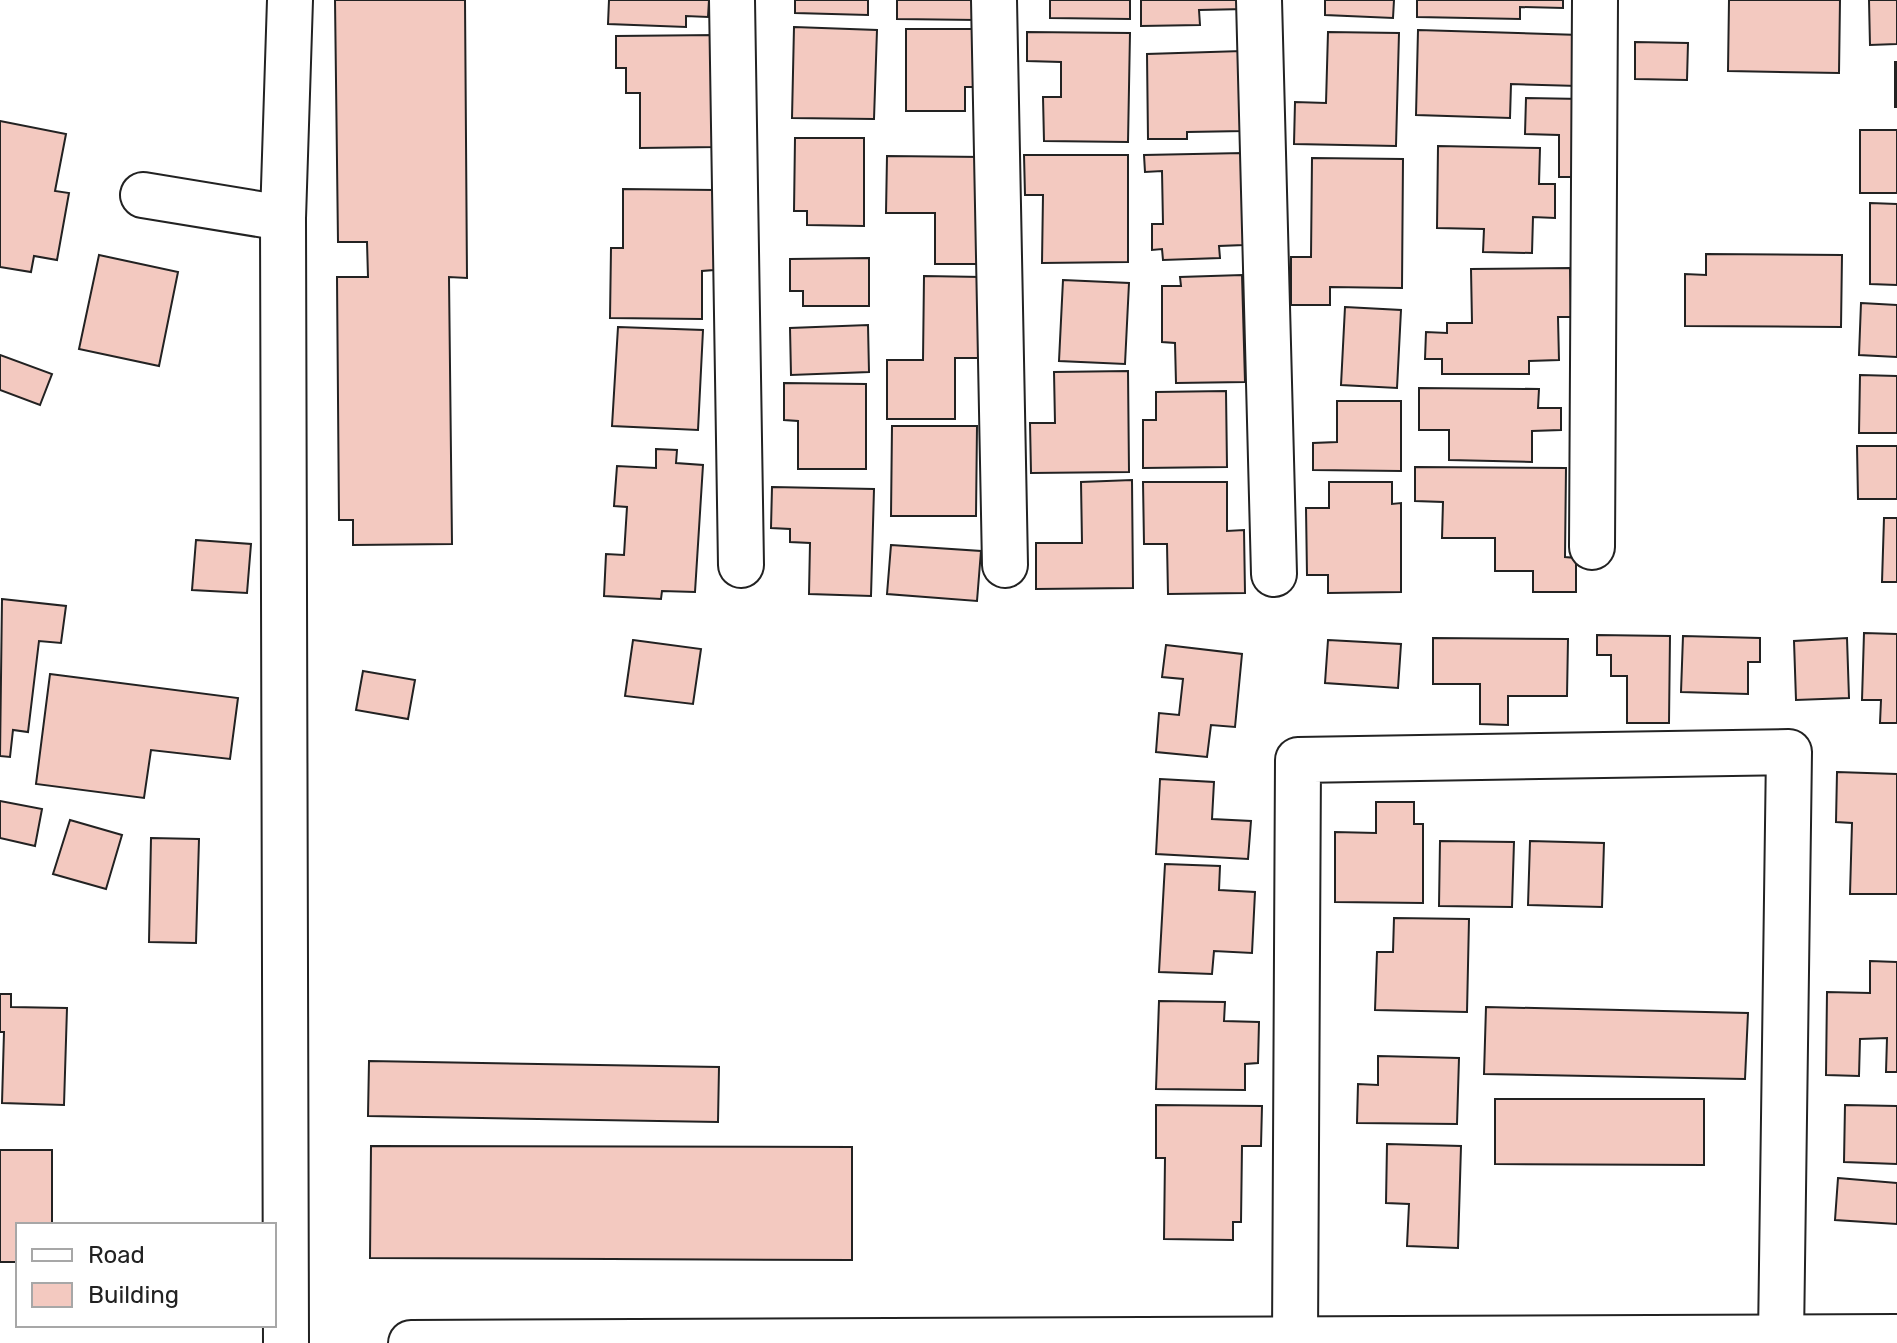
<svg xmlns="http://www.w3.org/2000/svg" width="1897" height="1343" font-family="Rubik,sans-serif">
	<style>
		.building { fill: #f3c9c0; stroke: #222; stroke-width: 2 }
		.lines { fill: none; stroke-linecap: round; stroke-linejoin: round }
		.minor-casing { stroke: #222; stroke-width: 48 }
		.tertiary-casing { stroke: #222; stroke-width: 48 }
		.minor { stroke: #fff; stroke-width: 44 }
		.tertiary { stroke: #fff; stroke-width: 44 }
	</style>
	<rect width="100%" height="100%" fill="#fff"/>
	<!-- building -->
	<g class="building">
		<polygon points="335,0 465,0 467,278 449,277 452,544 353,545 353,520 339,520 337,277 368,277 367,242 338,242"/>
		<polygon points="609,0 709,0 708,17 686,16 686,27 608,24"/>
		<polygon points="795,0 868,0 868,15 795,13"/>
		<polygon points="897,0 977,0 977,20 897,19"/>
		<polygon points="1050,0 1130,0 1130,19 1050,18"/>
		<polygon points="1141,0 1245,0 1245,9 1199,10 1200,25 1141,26"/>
		<polygon points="1325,0 1394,0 1393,18 1325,15"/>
		<polygon points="1417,0 1563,0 1563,8 1520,7 1520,19 1417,17"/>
		<polygon points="1729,0 1840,0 1839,73 1728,71"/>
		<polygon points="1869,0 1897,0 1897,44 1870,45"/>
		<polygon points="794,27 877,30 874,119 792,118"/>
		<polygon points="906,29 977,29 977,87 965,87 965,111 906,111"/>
		<polygon points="1418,30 1580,35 1578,86 1511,84 1510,118 1416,115"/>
		<polygon points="1027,32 1130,33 1128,142 1044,141 1043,97 1061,97 1061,62 1027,61"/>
		<polygon points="1328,32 1399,33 1396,146 1294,144 1295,102 1326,103"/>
		<polygon points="716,35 717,147 640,148 640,93 626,93 626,68 616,68 616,36"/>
		<polygon points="1635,42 1688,43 1687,80 1635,79"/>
		<polygon points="1242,51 1244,131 1187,132 1187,139 1148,139 1147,54"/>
		<rect x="1895" y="62" width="2" height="45"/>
		<polygon points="1526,98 1582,99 1582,177 1559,177 1559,135 1525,134"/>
		<polygon points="0,121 66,134 55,191 69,193 57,260 34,256 31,272 0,267"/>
		<rect x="1860" y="130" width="37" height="63"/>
		<polygon points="795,138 864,138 864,226 807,225 807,211 794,211"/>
		<polygon points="1438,146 1540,148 1539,184 1555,184 1555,218 1533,217 1532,253 1483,252 1484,229 1437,228"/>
		<polygon points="1243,153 1244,245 1219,246 1220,258 1163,260 1162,249 1152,250 1152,224 1163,224 1162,171 1145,172 1144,155"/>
		<polygon points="1024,155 1128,155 1128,262 1042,263 1043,195 1025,195"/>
		<polygon points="887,156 984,157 982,264 935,264 935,213 886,213"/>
		<polygon points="1312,158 1403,159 1402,288 1330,287 1330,305 1291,305 1291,257 1311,257"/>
		<polygon points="623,189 715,190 714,270 702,271 702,319 610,318 611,248 623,248"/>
		<polygon points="1870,203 1897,204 1897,285 1870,284"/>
		<polygon points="1706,254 1842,255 1841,327 1685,326 1685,274 1706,275"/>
		<polygon points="99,255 178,272 159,366 79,349"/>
		<polygon points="869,258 869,306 803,306 803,291 790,291 790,259"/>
		<polygon points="1570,268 1571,317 1558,317 1559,360 1529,361 1529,374 1442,374 1442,359 1425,359 1426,332 1447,333 1447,323 1472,323 1471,269"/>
		<polygon points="1242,275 1245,382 1176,383 1175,343 1162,342 1162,286 1181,286 1180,277"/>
		<polygon points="924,276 982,277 981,358 955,358 955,419 887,419 887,360 923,360"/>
		<polygon points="1063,280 1129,283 1125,364 1059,361"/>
		<polygon points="1861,303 1897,305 1897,357 1859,355"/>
		<polygon points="1345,307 1401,310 1397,388 1341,385"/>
		<polygon points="868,325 869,372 791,375 790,328"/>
		<polygon points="618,327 703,330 698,430 612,426"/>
		<polygon points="0,355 52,374 40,405 0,390"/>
		<polygon points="1128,371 1129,472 1031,473 1030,423 1055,423 1054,372"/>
		<polygon points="1860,375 1897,376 1897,433 1859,433"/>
		<polygon points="784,383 866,384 866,469 798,469 798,421 784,420"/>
		<polygon points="1419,388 1539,389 1538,408 1561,408 1561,430 1532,431 1532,462 1449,460 1449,430 1419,430"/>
		<polygon points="1226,391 1227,467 1143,468 1143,420 1156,420 1156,392"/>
		<polygon points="1337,401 1401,401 1401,471 1313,470 1313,443 1337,442"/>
		<polygon points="892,426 977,426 976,516 891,516"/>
		<polygon points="1857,446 1897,446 1897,499 1858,499"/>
		<polygon points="656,449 677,450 676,463 703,465 695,592 662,591 661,599 604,596 606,554 624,555 627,507 614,506 617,466 656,468"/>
		<polygon points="1415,467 1566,468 1565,557 1576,558 1576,592 1533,592 1533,571 1495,571 1495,538 1442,538 1443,502 1415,501"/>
		<polygon points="1132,480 1133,588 1036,589 1036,543 1082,543 1081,482"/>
		<polygon points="1143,482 1227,482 1227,531 1244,530 1245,593 1168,594 1167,544 1144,544"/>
		<polygon points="1329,482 1392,482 1392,504 1401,503 1401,592 1328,593 1328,575 1307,575 1306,508 1329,508"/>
		<polygon points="772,487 874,489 871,596 809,594 810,543 790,542 790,529 771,528"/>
		<polygon points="1884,518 1897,518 1897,582 1882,582"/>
		<polygon points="196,540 251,544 247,593 192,590"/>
		<polygon points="891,545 981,551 977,601 887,594"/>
		<polygon points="2,599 66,606 61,643 39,641 28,732 13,730 10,757 0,756"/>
		<polygon points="1864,633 1897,634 1897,723 1880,723 1881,700 1862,700"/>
		<polygon points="1597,635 1670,636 1669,723 1627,723 1627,676 1611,676 1611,655 1597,655"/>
		<polygon points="1683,636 1760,638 1760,662 1748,662 1748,694 1681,692"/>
		<polygon points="1433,638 1568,639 1567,696 1508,696 1508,725 1480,724 1480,684 1433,684"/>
		<polygon points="1847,638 1849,698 1796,700 1794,641"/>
		<polygon points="633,640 701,649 693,704 625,696"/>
		<polygon points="1328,640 1401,644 1398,688 1325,683"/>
		<polygon points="1166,645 1242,654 1235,727 1211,725 1207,757 1156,752 1159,713 1179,715 1183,679 1162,677"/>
		<polygon points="363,671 415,680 408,719 356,710"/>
		<polygon points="50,674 238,698 230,759 151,750 144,798 36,784"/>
		<polygon points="1837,772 1897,774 1897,894 1850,894 1852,823 1836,822"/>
		<polygon points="1160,779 1214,782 1212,819 1251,821 1248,859 1156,854"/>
		<polygon points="0,801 42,809 35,846 0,838"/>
		<polygon points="1376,802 1414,802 1414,824 1423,824 1423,903 1335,902 1335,832 1376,833"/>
		<polygon points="70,820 122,835 106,889 53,874"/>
		<polygon points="151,838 199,839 196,943 149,942"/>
		<polygon points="1440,841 1514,842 1512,907 1439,906"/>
		<polygon points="1530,841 1604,843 1602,907 1528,905"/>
		<polygon points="1165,864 1220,866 1219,890 1255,892 1252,953 1214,951 1212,974 1159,972"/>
		<polygon points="1394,918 1469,919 1467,1012 1375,1010 1377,952 1393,952"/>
		<polygon points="1870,961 1897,962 1897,1072 1886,1072 1887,1038 1860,1039 1859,1076 1826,1075 1827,992 1870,993"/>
		<polygon points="0,994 11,994 11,1007 67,1008 64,1105 2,1103 4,1032 0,1032"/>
		<polygon points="1159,1001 1225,1002 1224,1021 1259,1022 1258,1063 1245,1064 1245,1090 1156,1089"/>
		<polygon points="1486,1007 1748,1013 1745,1079 1484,1074"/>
		<polygon points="1378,1056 1459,1058 1457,1124 1357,1123 1358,1084 1378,1085"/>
		<polygon points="369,1061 719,1067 718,1122 368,1116"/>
		<polygon points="1495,1099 1704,1099 1704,1165 1495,1164"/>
		<polygon points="1156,1105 1262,1106 1261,1146 1242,1146 1241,1222 1233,1222 1233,1240 1164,1239 1165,1158 1156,1158"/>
		<polygon points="1845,1105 1897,1106 1897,1164 1844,1162"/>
		<polygon points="1387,1144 1461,1146 1458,1248 1407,1246 1409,1204 1386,1203"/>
		<polygon points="371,1146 852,1147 852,1260 370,1258"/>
		<polygon points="0,1150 52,1150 52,1225 18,1225 18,1262 0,1262"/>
		<polygon points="1838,1178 1897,1183 1897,1224 1835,1220"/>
	</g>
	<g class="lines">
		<defs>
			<g id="minor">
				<polyline points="732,0 741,565"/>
				<polyline points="994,0 1005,565"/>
				<polyline points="1259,0 1274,574"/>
				<polyline points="143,195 283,218"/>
				<polyline points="1592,547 1595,0"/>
				<polyline points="1295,1339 1298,760 1789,752 1781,1338"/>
				<polyline points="286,1343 283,218 290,0"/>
			</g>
			<polyline id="tertiary" points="411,1343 1897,1337"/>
		</defs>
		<!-- minor casing -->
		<use href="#minor" class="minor-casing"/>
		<!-- tertiary casing -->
		<use href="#tertiary" class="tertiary-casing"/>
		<!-- minor -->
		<use href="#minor" class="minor"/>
		<!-- tertiary -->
		<use href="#tertiary" class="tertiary"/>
	</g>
	<!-- legend -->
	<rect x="16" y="1223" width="260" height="104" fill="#ffffff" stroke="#a7a7a7" stroke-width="2"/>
	<rect x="32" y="1249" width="40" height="12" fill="#ffffff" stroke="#a7a7a7" stroke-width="2"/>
	<text x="88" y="1263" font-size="24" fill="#222222">Road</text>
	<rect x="32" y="1283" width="40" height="24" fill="#f3c9c0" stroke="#a7a7a7" stroke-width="2"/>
	<text x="88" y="1303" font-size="24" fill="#222222">Building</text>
</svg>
